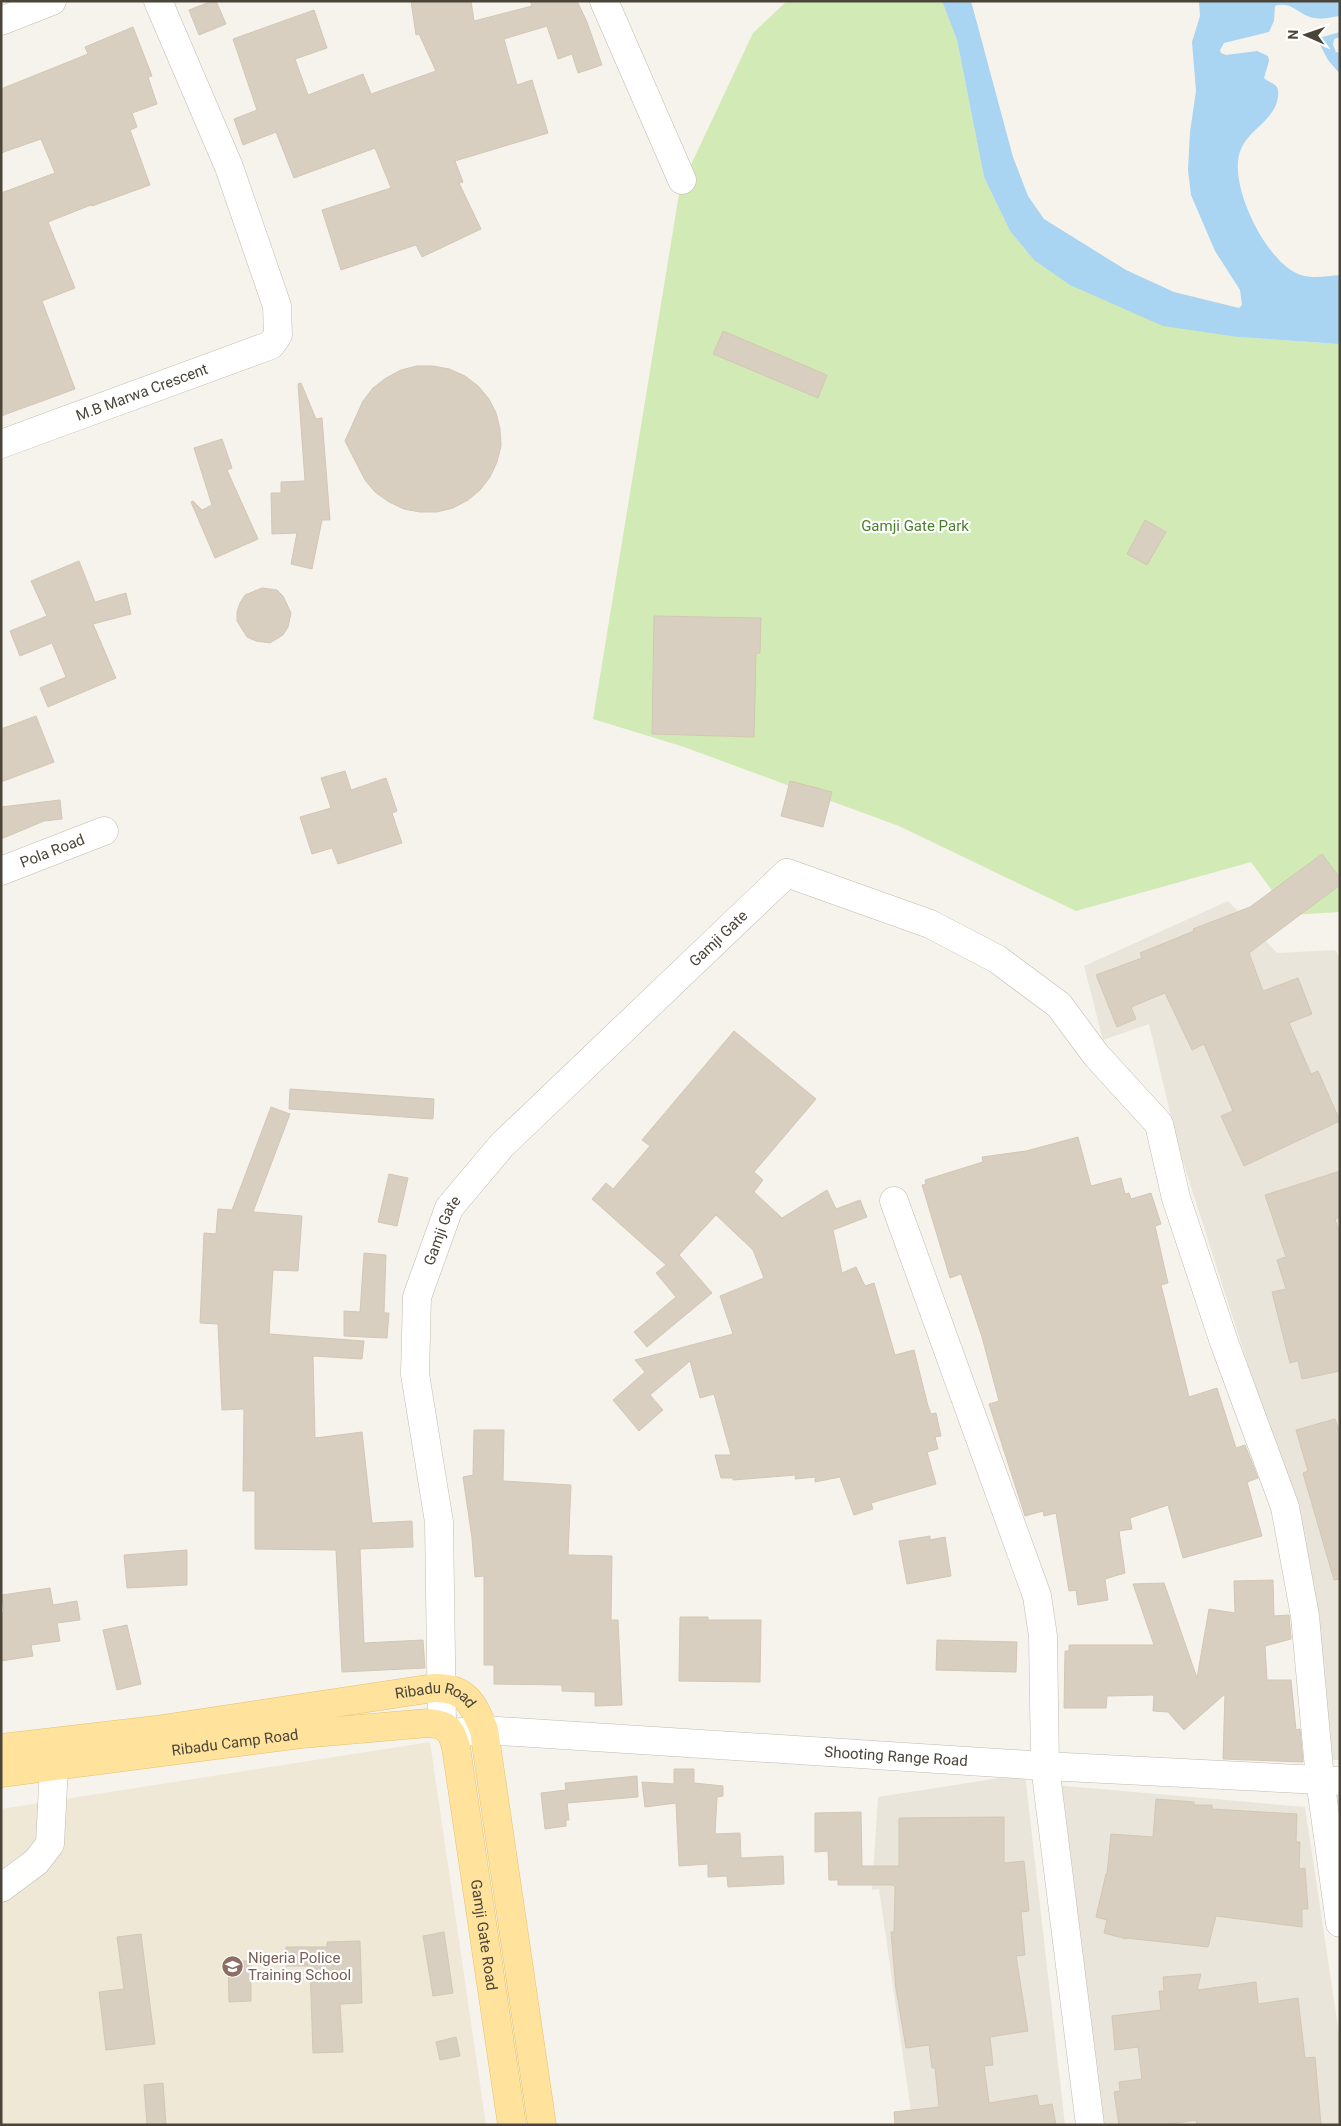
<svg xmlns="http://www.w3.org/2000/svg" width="1341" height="2126" font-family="Roboto,sans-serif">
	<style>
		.residential { fill: #eae5da }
		.education { fill: #efe8d6 }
		.green { fill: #d2eab5 }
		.water { fill: #a9d4f2 }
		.building { fill: #d8cfc1; stroke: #d3c7b4 }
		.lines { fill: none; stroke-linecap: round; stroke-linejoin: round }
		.street-casing { stroke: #c2bbae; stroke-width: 29 }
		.primary-casing { stroke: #e6c16a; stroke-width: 29 }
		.street { stroke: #fff; stroke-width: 28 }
		.primary { stroke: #ffe39c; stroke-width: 28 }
		.labels { text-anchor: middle; stroke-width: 4.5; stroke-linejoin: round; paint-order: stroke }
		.street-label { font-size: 15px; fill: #4b4439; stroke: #fff }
		.park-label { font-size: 15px; fill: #4a7f2a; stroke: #fff }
		.education-label { font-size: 15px; fill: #785e54; stroke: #fff; text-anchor: start }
	</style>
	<rect width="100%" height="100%" fill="#f6f3ec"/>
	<!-- residential -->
	<g class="residential">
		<polygon points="1228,901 1277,953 1335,950 1340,958 1340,1760 1332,1760 1286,1484 1178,1146 1149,1024 1103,1040 1084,966"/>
		<polygon points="1025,1774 1065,2125 913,2125 879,1889 872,1890 878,1797"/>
		<polygon points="1054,1785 1305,1807 1340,2040 1340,2125 1103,2125"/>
	</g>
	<!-- education -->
	<polygon class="education" points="430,1742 486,2125 1,2125 1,1809"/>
	<!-- green -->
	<polygon class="green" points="787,1 942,1 957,40 984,177 1010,231 1034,260 1238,337 1340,344 1340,912 1290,915 1251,862 1076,911 899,826 684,747 593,719 680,188 753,33"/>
	<!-- water -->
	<g class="water">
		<path d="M942,1H971L1013,157L1028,196L1044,219L1126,270L1174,292L1239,308L1242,305L1240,290L1215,251L1191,195L1188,170L1190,132L1196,91L1192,42L1200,16L1199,1H1340V16C1332,17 1323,20 1315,18C1299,16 1292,0 1275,6L1274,21L1269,32L1224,43L1220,50L1221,53L1226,55L1257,51L1268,56L1269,61L1264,78C1272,85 1280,83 1278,97C1275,120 1249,129 1241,149C1226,182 1267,265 1301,275C1313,279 1328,276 1340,275V344L1238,337L1163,326L1070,285L1034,260L1010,231L984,177L957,40Z"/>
		<polygon points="1340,32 1340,37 1334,39 1333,45 1336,52 1340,53 1340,74 1328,60 1318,41 1319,38"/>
	</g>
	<!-- building -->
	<g class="building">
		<polygon points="212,1 216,1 226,24 199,35 189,10"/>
		<polygon points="411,1 471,1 474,21 532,6 530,1 577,1 587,22 602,65 578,73 572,54 558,59 547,26 504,39 517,85 532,80 548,133 455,161 463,182 459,183 481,229 422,257 416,245 341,270 322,210 391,188 375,148 294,178 276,132 243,145 234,119 257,110 233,39 314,10 327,48 295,59 308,95 363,74 371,94 436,71 419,34 416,35"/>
		<polygon points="133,27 152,76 148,77 157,104 132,113 137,127 130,130 150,185 92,206 91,205 48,222 75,288 42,301 75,389 1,416 1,193 55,173 41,139 1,153 1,89 88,54 85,47"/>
		<polygon points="723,331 827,375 818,398 713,354"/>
		<polygon points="417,366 433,366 449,369 465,376 478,386 489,399 496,413 500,429 501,446 497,462 490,477 480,490 468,500 453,508 437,512 420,512 404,509 389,502 375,492 365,480 345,441 363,401 373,388 386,378 401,370"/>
		<polygon points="301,383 316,419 322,418 330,520 322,520 312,569 291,564 297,533 272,534 271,493 281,493 281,482 305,481 298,384"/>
		<polygon points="222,439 232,468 227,470 258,539 215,558 191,502 193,501 202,510 212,505 194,448"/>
		<polygon points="1145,520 1166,532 1147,565 1127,554"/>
		<polygon points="79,561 95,602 126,593 131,614 93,624 116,678 48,707 40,688 66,677 52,643 20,656 10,631 47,616 31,581"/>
		<polygon points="262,588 277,590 283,596 291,613 288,627 283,635 270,643 256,641 247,637 237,621 237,612 240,603 245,595"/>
		<polygon points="654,616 761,618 760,653 756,653 754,737 652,734"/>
		<polygon points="36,716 54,762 1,782 1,729"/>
		<polygon points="345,771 351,790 386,778 397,811 392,813 402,843 338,864 332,848 312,854 300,817 331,808 321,778"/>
		<polygon points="790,781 832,792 823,827 781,816"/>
		<polygon points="60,800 62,819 44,821 1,839 1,807"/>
		<polygon points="1322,854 1340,878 1340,885 1249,953 1263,991 1298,978 1312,1014 1289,1023 1311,1074 1318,1071 1340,1121 1244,1166 1221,1116 1233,1111 1204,1044 1192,1050 1165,993 1131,1007 1136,1019 1117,1027 1096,975 1142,958 1140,953 1194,931 1193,929 1250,907"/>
		<polygon points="734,1031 816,1099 754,1172 763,1180 754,1192 782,1218 827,1190 836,1209 860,1200 867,1217 833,1230 842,1273 856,1267 865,1286 874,1283 895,1355 914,1350 928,1406 931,1414 936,1413 941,1436 935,1437 938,1449 927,1452 936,1484 871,1503 873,1509 854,1515 840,1477 815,1482 815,1477 795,1479 796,1475 733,1480 733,1478 721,1478 715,1455 731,1455 714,1394 700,1398 690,1361 650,1395 663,1410 639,1431 613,1400 645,1372 635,1360 733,1334 720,1296 764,1278 753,1250 716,1215 679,1255 712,1293 647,1347 634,1332 676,1297 656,1273 666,1265 592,1199 606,1183 613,1189 650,1146 642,1140"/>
		<polygon points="290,1089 434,1099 433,1119 289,1109"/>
		<polygon points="271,1107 290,1114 253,1212 302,1216 298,1271 273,1270 269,1334 364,1341 362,1359 313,1356 315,1438 362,1432 372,1523 412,1521 413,1547 360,1549 364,1643 423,1640 425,1668 342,1672 336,1550 255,1549 255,1491 243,1491 244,1409 222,1410 218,1324 200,1323 204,1233 216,1234 218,1209 232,1210"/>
		<polygon points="1078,1137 1091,1186 1121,1178 1125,1194 1129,1193 1131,1199 1151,1193 1161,1224 1155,1226 1168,1283 1161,1285 1189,1397 1217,1388 1236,1448 1245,1445 1258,1478 1247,1482 1262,1536 1183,1558 1168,1505 1130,1518 1132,1529 1119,1531 1125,1573 1105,1579 1108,1600 1078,1605 1076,1590 1069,1591 1056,1513 1044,1516 1043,1511 1025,1516 989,1404 999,1401 982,1337 961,1274 950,1278 922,1185 926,1184 925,1180 983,1162 982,1157 1026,1151"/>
		<polygon points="1340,1171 1340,1217 1335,1219 1340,1235 1340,1371 1302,1379 1298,1361 1290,1363 1272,1292 1286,1289 1277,1260 1286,1257 1265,1195"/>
		<polygon points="389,1174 408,1178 397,1226 378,1222"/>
		<polygon points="364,1253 386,1255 384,1313 389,1313 387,1338 344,1336 344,1311 360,1312"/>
		<polygon points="1335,1419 1340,1433 1340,1579 1334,1580 1303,1473 1308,1471 1296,1430"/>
		<polygon points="474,1430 504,1430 503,1481 571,1485 568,1555 612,1556 611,1620 618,1620 622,1705 595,1706 595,1692 562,1691 562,1685 494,1684 494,1665 484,1665 484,1576 475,1577 472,1538 463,1477 473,1475"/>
		<polygon points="930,1536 930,1540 945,1537 951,1576 907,1584 899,1541"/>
		<polygon points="187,1550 187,1585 127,1588 124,1555"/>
		<polygon points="1273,1580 1274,1616 1289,1615 1291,1639 1265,1646 1267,1680 1291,1680 1296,1730 1300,1729 1303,1762 1223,1759 1225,1694 1184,1730 1168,1712 1153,1711 1154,1695 1107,1696 1106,1708 1064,1708 1065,1651 1069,1651 1069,1645 1154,1645 1133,1584 1164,1583 1197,1678 1209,1609 1235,1613 1234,1581"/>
		<polygon points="50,1588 53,1605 77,1601 80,1620 57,1623 60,1641 31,1645 33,1656 1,1661 1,1613 4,1613 2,1595"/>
		<polygon points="680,1617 708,1617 708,1620 761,1620 760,1682 679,1681"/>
		<polygon points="127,1625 141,1684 117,1690 103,1630"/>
		<polygon points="937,1640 1017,1642 1016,1672 936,1670"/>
		<polygon points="674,1769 694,1769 694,1783 723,1786 723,1796 717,1797 715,1834 740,1833 741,1858 783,1856 784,1884 728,1887 727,1876 708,1877 708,1864 679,1866 676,1803 645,1807 642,1782 674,1784"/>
		<polygon points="637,1776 638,1797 567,1803 569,1820 566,1820 566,1826 545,1829 541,1793 566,1790 565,1783"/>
		<polygon points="1156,1799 1194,1802 1194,1805 1212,1805 1212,1809 1297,1814 1296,1842 1300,1842 1299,1869 1305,1868 1308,1909 1302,1909 1302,1927 1216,1916 1208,1947 1126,1938 1126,1939 1104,1933 1107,1920 1096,1917 1106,1874 1107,1874 1111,1834 1153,1837"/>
		<polygon points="861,1812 862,1866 899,1866 899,1818 1004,1817 1004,1863 1024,1861 1029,1911 1021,1912 1025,1955 1016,1956 1028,2031 990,2037 993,2065 984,2066 989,2103 1037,2095 1039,2106 1052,2104 1056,2125 895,2125 894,2112 939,2107 935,2068 932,2068 929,2045 906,2048 896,1989 891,1932 894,1932 895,1887 893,1885 838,1885 838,1880 829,1880 828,1851 815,1852 815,1813"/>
		<polygon points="444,1932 453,1993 433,1996 423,1936"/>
		<polygon points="141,1934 155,2044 106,2050 99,1992 124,1989 117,1937"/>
		<polygon points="360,1941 362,2003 340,2004 343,2052 313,2053 310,1966 286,1966 286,1947 327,1947 327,1942"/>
		<polygon points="228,1961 251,1961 251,2001 229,2002"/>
		<polygon points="1201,1974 1197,1990 1256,1982 1258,2004 1298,1998 1305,2058 1315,2057 1321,2125 1197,2125 1196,2120 1165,2125 1119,2125 1114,2092 1120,2091 1119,2082 1142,2079 1138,2047 1115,2050 1112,2016 1161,2010 1159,1991 1164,1991 1163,1977"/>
		<polygon points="456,2037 460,2056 440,2060 436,2042"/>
		<polygon points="163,2083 166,2125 147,2125 144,2085"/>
	</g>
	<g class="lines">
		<defs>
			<g id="street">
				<polyline points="604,1 682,180"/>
				<polyline points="1,21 52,1"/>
				<path id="s1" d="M1,444L271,345L278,335L277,306L229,167L158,1"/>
				<path id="s2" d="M1,871L104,831"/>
				<polyline points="894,1201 1037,1596 1043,1636 1045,1766 1090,2125"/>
				<path id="s3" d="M442,1725L439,1522L415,1374L417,1297L449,1208L502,1145L787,873L930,924L997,959L1059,1005L1096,1055L1159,1124L1176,1198L1224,1342L1285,1507L1305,1616L1320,1779L1340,1923"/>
				<path id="s4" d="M453,1733L484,1730L1045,1766L1340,1781"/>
				<polyline points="1,1888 36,1862 50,1844 54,1767"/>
			</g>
			<g id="primary">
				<path id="s5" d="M1,1748L156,1730L434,1688C466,1687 473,1704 484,1730L542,2125"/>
				<path id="s6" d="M1,1773L301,1734L428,1723C447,1725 451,1728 456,1747L512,2125"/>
			</g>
		</defs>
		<!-- street casing -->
		<use href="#street" class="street-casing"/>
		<!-- primary casing -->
		<use href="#primary" class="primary-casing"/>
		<!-- street -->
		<use href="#street" class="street"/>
		<!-- primary -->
		<use href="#primary" class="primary"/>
	</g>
	<!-- icons -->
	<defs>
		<symbol id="university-disc" viewBox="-11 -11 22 22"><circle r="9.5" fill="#8d6e63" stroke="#fff"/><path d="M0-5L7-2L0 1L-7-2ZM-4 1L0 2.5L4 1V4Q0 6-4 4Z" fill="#fff"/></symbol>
	</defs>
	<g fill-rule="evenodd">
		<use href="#university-disc" x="220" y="1954" width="25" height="25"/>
	</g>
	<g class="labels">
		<!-- street labels -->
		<g class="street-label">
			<text dy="5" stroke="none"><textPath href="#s1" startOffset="150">M.B Marwa Crescent</textPath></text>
			<text dy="5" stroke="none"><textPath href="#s2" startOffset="55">Pola Road</textPath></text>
			<text dy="5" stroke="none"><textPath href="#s3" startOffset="906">Gamji Gate</textPath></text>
			<text dy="5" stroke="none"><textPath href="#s3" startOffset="501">Gamji Gate</textPath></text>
			<text dy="5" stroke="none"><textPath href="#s5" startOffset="440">Ribadu Road</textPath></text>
			<text dy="5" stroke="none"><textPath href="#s6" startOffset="236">Ribadu Camp Road</textPath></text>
			<text dy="5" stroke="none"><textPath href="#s4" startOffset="444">Shooting Range Road</textPath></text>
			<text dy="5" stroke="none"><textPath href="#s6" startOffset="661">Gamji Gate Road</textPath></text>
		</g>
		<!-- park labels -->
		<g class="park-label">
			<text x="915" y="531">Gamji Gate Park</text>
		</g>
		<!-- education labels -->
		<g class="education-label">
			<text x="248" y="1963">Nigeria Police<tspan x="248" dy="17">Training School</tspan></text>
		</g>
	</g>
	<!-- border -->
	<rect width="1341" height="2126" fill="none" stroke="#4b4439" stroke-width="5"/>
	<!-- north arrow -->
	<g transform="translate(1306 35) rotate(272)" stroke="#ffffff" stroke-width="4" paint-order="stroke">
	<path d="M0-4L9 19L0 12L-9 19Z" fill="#4b4439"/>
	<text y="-8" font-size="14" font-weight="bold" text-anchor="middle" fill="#4b4439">N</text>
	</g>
</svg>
